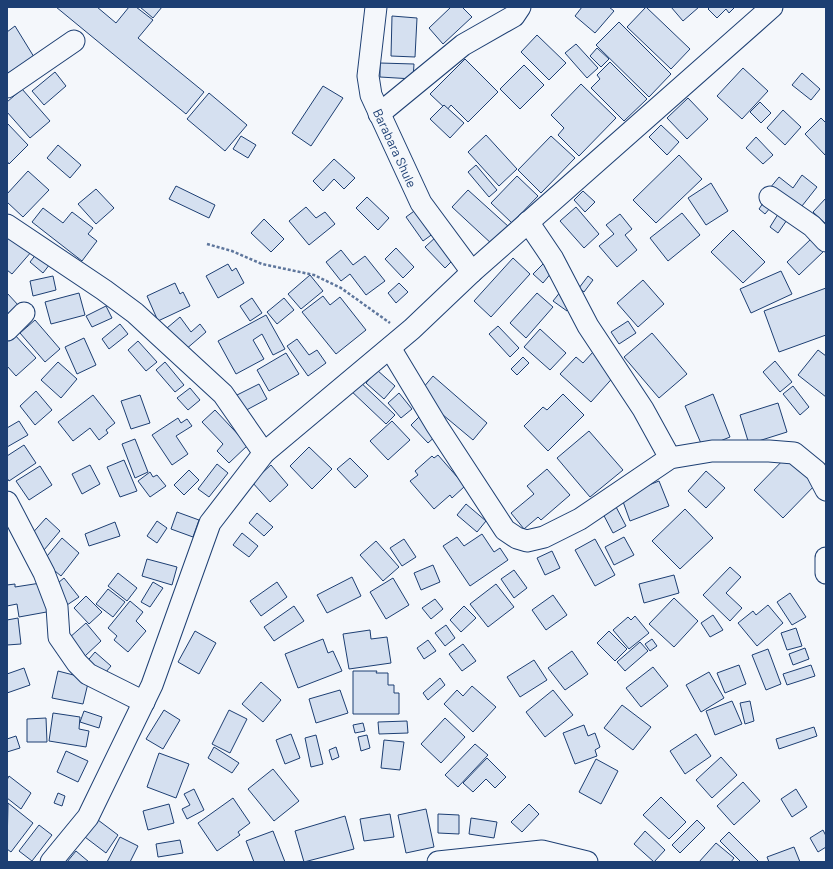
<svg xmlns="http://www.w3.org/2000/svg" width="833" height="869" font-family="Barlow,sans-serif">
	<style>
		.building { fill: #d5e0f0; stroke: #1d3f73 }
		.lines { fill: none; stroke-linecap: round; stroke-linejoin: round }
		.minor-casing { stroke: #1d3f73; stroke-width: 23 }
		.path { stroke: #5e769c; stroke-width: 2.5; stroke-dasharray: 3 2; stroke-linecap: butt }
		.minor { stroke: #f4f7fb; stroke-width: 21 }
		.labels { text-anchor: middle; stroke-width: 3; stroke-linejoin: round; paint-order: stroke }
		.street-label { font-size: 13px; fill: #1d3f73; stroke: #f4f7fb }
	</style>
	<rect width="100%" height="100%" fill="#f4f7fb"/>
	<!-- building -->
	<g class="building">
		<polygon points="56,7 97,7 116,23 129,7 136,7 153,20 138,38 204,92 186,114"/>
		<polygon points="140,7 162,7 153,18"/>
		<polygon points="451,7 462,7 472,17 443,44 429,28"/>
		<polygon points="582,7 609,7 614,11 595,33 575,16"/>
		<polygon points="646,7 690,49 671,69 627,27"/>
		<polygon points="671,7 699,7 683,21"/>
		<polygon points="710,7 735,7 729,13 726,9 717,18 708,9"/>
		<polygon points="392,16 417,18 415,57 391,56"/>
		<polygon points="619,22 671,74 649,97 596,45"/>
		<polygon points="15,26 34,57 7,74 7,32"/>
		<polygon points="537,35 566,63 549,80 521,52"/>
		<polygon points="576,44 598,68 587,78 565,53"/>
		<polygon points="597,48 609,59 601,67 590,56"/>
		<polygon points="465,59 498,92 468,122 451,105 447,110 430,94"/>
		<polygon points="610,62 647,99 624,121 591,88 600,79 597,75"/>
		<polygon points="380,63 414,64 413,79 380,77"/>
		<polygon points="524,65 544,85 520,109 500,89"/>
		<polygon points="743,68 768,91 742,119 717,96"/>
		<polygon points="55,72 66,86 44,105 32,91"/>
		<polygon points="802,73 820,89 811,100 792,85"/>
		<polygon points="581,84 616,118 579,156 558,135 564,128 551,115"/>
		<polygon points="323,86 343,98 311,146 292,133"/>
		<polygon points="22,89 50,121 30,138 7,112 7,102"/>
		<polygon points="209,93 247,125 225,151 187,119"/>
		<polygon points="688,98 708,119 687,139 667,118"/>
		<polygon points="760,102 771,113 761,123 750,112"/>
		<polygon points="444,105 464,123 450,138 430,119"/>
		<polygon points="783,110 801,127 785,145 767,128"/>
		<polygon points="821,118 826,123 826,156 805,134"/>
		<polygon points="7,123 28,145 9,164 7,161"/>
		<polygon points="661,125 679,142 667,155 649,137"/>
		<polygon points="486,135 517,169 499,186 468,152"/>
		<polygon points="241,136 256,145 248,158 233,149"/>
		<polygon points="551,136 575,158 541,193 518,170"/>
		<polygon points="756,137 773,155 763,164 746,148"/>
		<polygon points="58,145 81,165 70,178 47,158"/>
		<polygon points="679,155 702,179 656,223 633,200"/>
		<polygon points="334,159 355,178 344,189 334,179 323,191 313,181"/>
		<polygon points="476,165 497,190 489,197 468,172"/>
		<polygon points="28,171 49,190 23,217 7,202 7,194"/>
		<polygon points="802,175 817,187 798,211 770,188 779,177 793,188"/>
		<polygon points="517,176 538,196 512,223 491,203"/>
		<polygon points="711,183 728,211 706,225 688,198"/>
		<polygon points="176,186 215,205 209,218 169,199"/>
		<polygon points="96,189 114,208 96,224 78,204"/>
		<polygon points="468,190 509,227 493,245 452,207"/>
		<polygon points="583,191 595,202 585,212 574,200"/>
		<polygon points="367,197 389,218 378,230 356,208"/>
		<polygon points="826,198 826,224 813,212"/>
		<polygon points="763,203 770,208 765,214 759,209"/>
		<polygon points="306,207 316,218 325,212 335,224 309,245 289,221"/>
		<polygon points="576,207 599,234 584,248 560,221"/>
		<polygon points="43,208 63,223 72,212 93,228 88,234 97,241 82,261 32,222"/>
		<polygon points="417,209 434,233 423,241 406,217"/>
		<polygon points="780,211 789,217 778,233 770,227"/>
		<polygon points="682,213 700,235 668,261 650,238"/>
		<polygon points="620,214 632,229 625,235 637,250 617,267 599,246 614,234 606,225"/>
		<polygon points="264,219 284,239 271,252 251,233"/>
		<polygon points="733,230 765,262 743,283 711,252"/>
		<polygon points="7,232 32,251 12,274 7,270"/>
		<polygon points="437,236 456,257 445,268 425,247"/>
		<polygon points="812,238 824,251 799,275 787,262"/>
		<polygon points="396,248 414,267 403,278 385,259"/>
		<polygon points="341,250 353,265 365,256 385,281 366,295 350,274 341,281 326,262"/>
		<polygon points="37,253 50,264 43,273 30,262"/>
		<polygon points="513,258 530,274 491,317 474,301"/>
		<polygon points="228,264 232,271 236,268 244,283 218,298 206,276"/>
		<polygon points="543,264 552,272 543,283 533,274"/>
		<polygon points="781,271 792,294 751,313 740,289"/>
		<polygon points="310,275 323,291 301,309 288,294"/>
		<polygon points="53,276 56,290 33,296 30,281"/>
		<polygon points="588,276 593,280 584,292 579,288"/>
		<polygon points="643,280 664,304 638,327 617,303"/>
		<polygon points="175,283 180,294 183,292 190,306 158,321 147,296"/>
		<polygon points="399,283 408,292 396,303 388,293"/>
		<polygon points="826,288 826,335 779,352 764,311"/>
		<polygon points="561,291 574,301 567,311 553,301"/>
		<polygon points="7,293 19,306 10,315 7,312"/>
		<polygon points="79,293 85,315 51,324 45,302"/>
		<polygon points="537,293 553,307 526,338 510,323"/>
		<polygon points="323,296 330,305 340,297 366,330 336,354 302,312"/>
		<polygon points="252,298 262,313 250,321 240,306"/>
		<polygon points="284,298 294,310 277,324 267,312"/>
		<polygon points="106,306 112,318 92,327 86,316"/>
		<polygon points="266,315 285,349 273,355 262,334 253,340 264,359 236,374 218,341"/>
		<polygon points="180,317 191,332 200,324 206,332 185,350 167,328"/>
		<polygon points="35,320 60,349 45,362 20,333"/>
		<polygon points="628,321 636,333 619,344 611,332"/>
		<polygon points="120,324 128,334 109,349 102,339"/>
		<polygon points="498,326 519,348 510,357 489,334"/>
		<polygon points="540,329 566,353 550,370 524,347"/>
		<polygon points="652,333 687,374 659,398 624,357"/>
		<polygon points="14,334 36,358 16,376 7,366 7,340"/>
		<polygon points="84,338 96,365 77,374 65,347"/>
		<polygon points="297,339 309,355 317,350 326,363 308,376 287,346"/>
		<polygon points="138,341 157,362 146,371 128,350"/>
		<polygon points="818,350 826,356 826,397 798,375"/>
		<polygon points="593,352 617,373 591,402 560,374 576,357 583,363"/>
		<polygon points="286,353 299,374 269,391 257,370"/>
		<polygon points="523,357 529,363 517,375 511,369"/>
		<polygon points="775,361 792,382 780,392 763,372"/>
		<polygon points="58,362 77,379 61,398 41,380"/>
		<polygon points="165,362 184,385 175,392 156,370"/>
		<polygon points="377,370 395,386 384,399 366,383"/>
		<polygon points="433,376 487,423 473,440 418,394"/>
		<polygon points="357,379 395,415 386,424 348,388"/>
		<polygon points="259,384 267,399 239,414 231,398"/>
		<polygon points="793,386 809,407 800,415 783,394"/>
		<polygon points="190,388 200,400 188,410 177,398"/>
		<polygon points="36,391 52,410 35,425 20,406"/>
		<polygon points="399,393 412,409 401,418 388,403"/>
		<polygon points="563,394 584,415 548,451 524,426 543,407 547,410"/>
		<polygon points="713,394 730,437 703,448 685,406"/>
		<polygon points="93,395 115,423 106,430 108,433 99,440 90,428 73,441 58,422"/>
		<polygon points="140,395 150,423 131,429 121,401"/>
		<polygon points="778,403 787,432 749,444 740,415"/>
		<polygon points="215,410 248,445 229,463 217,451 223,444 202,422"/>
		<polygon points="422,414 439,433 428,443 411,425"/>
		<polygon points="178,418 181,423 187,419 192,426 176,436 188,454 172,465 152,435"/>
		<polygon points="19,421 28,435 7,447 7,428"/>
		<polygon points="392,421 410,440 388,460 370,441"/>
		<polygon points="589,431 623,470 590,497 557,458"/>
		<polygon points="135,439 148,472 135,478 122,444"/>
		<polygon points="24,445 36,463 9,481 7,478 7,456"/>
		<polygon points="309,447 332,469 312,489 290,466"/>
		<polygon points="790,453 819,481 783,518 754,490"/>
		<polygon points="438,455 465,486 452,498 450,495 434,509 410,481 418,475 415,471 432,456 434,458"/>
		<polygon points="350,458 368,476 355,488 337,469"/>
		<polygon points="124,460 137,491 120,497 107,467"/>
		<polygon points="217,464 228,473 209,497 198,489"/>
		<polygon points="90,465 100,484 82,494 72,474"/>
		<polygon points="271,465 288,485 270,502 252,482"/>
		<polygon points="40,466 52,485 29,500 16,481"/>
		<polygon points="547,469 570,495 541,520 538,517 524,529 511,513 534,494 527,486"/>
		<polygon points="189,470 199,480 184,495 174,485"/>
		<polygon points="706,471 725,488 706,508 688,491"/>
		<polygon points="150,472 153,477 157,475 166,486 150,497 138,481"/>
		<polygon points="659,481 669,506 630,521 621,496"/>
		<polygon points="614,503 626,526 613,533 601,510"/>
		<polygon points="466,504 486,521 477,532 457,515"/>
		<polygon points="685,509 713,538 680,569 652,541"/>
		<polygon points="177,512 199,520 193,537 171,529"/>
		<polygon points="257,513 273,527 264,536 249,523"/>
		<polygon points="46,518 60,531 44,550 29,537"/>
		<polygon points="157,521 167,528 157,543 147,536"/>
		<polygon points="115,522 120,536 89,546 85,534"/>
		<polygon points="242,533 258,546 249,557 233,545"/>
		<polygon points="482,534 494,552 500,548 508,560 470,586 443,546 457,537 464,546"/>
		<polygon points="624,537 634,555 614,565 605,547"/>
		<polygon points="62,538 79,553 61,576 43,561"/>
		<polygon points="404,539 416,557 402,566 390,548"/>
		<polygon points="595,539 615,575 595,586 575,550"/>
		<polygon points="376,541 399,567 383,581 360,555"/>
		<polygon points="552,551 560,568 545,575 537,558"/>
		<polygon points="147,559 177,567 172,585 142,576"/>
		<polygon points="433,565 440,582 421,590 414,573"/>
		<polygon points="730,567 741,577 726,593 742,608 730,621 703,595"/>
		<polygon points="514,570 527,588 514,598 501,579"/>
		<polygon points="118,573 137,588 127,601 108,586"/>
		<polygon points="674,575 679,593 644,603 639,584"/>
		<polygon points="352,577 361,596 327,613 317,595"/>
		<polygon points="64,578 79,597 67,605 53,587"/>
		<polygon points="393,578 409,605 386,619 370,592"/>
		<polygon points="47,582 52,611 19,617 17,604 7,606 7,585 15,584 15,587"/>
		<polygon points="153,582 163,588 150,607 141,602"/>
		<polygon points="277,582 287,597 261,616 250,601"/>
		<polygon points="496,584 514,607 488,627 470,604"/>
		<polygon points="108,589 125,602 113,617 96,604"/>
		<polygon points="790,593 806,617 792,625 777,602"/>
		<polygon points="553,595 567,615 546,630 532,610"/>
		<polygon points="86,596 102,612 89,624 74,608"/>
		<polygon points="674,598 698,621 674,647 649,624"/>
		<polygon points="435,599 443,609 431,619 422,608"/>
		<polygon points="130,601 143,612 136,621 146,631 128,652 114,640 117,636 108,628"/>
		<polygon points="768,605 783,623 757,646 738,623 753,611 756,615"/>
		<polygon points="294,606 304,621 274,641 264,627"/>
		<polygon points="464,606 476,618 461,632 450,620"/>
		<polygon points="713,615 723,630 710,637 701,623"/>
		<polygon points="635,616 649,633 629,649 613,630 628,617 631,620"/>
		<polygon points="18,618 21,644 7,645 7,620"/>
		<polygon points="86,623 101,641 85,656 69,638"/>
		<polygon points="446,625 455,638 445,646 435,633"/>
		<polygon points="796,628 802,646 787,650 781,633"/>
		<polygon points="370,630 371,639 387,637 391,663 349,669 343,634"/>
		<polygon points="195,631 216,643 199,674 178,662"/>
		<polygon points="609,631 627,649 615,661 597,643"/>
		<polygon points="323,639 328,653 333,651 342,671 298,688 285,654"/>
		<polygon points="652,639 657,646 650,651 645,644"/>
		<polygon points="428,640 436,651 424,659 417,648"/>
		<polygon points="640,642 648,651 625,671 617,662"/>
		<polygon points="463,644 476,661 462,671 449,654"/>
		<polygon points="805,648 809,659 793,665 789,654"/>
		<polygon points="768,649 781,684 766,690 752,655"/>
		<polygon points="572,651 588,674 565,690 548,668"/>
		<polygon points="95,652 111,666 100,679 84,665"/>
		<polygon points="534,660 547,680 520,697 507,677"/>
		<polygon points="739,665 746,684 725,693 717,673"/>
		<polygon points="811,665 815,676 787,685 783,674"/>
		<polygon points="653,667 668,686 641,707 626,688"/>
		<polygon points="24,668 30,685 7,693 7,674"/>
		<polygon points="58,671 89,679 83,704 52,698"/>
		<polygon points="353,671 377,671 376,673 388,673 388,685 394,685 394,693 399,693 399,714 353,714"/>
		<polygon points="709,672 724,698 701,712 686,685"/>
		<polygon points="440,678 445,685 428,700 423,693"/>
		<polygon points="261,682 281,700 263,722 242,704"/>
		<polygon points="472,686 496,707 473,732 444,704 457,690 463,696"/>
		<polygon points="340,690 348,713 316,723 309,699"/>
		<polygon points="553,690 573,715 545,737 526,712"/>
		<polygon points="732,701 742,724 715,735 706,711"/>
		<polygon points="750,701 754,721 745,724 740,703"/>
		<polygon points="622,705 651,727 633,750 604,728"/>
		<polygon points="164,710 180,720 163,749 146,739"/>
		<polygon points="229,710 247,719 230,753 212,744"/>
		<polygon points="84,711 102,717 99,728 80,722"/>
		<polygon points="53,713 80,717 79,729 89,731 86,747 49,741"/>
		<polygon points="46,718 47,742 27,742 27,719"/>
		<polygon points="445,718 465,737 441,763 421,744"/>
		<polygon points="407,721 408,733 379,734 378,722"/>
		<polygon points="363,723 365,731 355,733 353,725"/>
		<polygon points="584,725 588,736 595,733 600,747 595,750 597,756 575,764 563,733"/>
		<polygon points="814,727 817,736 779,749 776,739"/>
		<polygon points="291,734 300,758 285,764 276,740"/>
		<polygon points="696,734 711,756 685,774 670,751"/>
		<polygon points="316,735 323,764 311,767 305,738"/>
		<polygon points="367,735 370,748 361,751 358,737"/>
		<polygon points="16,736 20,748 7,752 7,739"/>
		<polygon points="384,740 404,742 400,770 381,768"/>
		<polygon points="475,744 488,755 458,787 445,775"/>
		<polygon points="214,747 239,763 232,773 208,758"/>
		<polygon points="336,747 339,757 332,760 329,750"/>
		<polygon points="66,751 88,761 78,782 57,772"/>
		<polygon points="159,753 189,764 176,798 147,787"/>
		<polygon points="721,757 737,775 712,798 696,780"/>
		<polygon points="487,758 506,777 495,788 486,779 473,792 463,783"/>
		<polygon points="596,759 618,771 601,804 579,792"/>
		<polygon points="273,769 299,801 274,821 248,789"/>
		<polygon points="9,776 31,793 21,809 7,798 7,780"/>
		<polygon points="743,782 760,801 734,825 717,806"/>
		<polygon points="194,789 204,810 187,819 182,809 190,805 184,794"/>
		<polygon points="796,789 807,807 792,817 781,799"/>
		<polygon points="58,793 65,796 62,806 54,803"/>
		<polygon points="661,797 686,822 669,839 643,815"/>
		<polygon points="233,798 250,823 238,832 240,835 217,851 198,823"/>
		<polygon points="8,803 33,823 11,852 7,849"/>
		<polygon points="169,804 174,823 148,830 143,811"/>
		<polygon points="529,804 539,814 522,832 511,822"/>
		<polygon points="426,809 434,847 406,853 398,815"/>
		<polygon points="390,814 394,837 364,841 360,819"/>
		<polygon points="438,814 459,815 459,834 438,833"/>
		<polygon points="345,816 354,849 304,862 295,831"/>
		<polygon points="94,817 118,835 106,853 81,834"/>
		<polygon points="471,818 497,822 494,838 469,834"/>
		<polygon points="697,820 705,828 680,853 672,845"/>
		<polygon points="39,825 52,835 32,861 19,851"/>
		<polygon points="823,830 826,836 826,847 818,852 810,838"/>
		<polygon points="273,831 285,862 254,862 246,841"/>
		<polygon points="645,831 665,850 654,862 634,844"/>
		<polygon points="729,832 759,862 741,862 720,841"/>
		<polygon points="120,837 138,846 130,862 107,862"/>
		<polygon points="180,840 183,853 158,857 156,844"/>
		<polygon points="716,843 734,858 731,862 699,862"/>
		<polygon points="794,847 800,862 769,862 767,857"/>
		<polygon points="76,851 89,862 67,862"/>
	</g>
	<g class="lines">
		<defs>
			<g id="minor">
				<polyline points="376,7 368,76 371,95 421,203 472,272"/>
				<polyline points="7,87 74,41"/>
				<polyline points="379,114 463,45 514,16 520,7"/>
				<polyline points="770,197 812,226 826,241"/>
				<polyline points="528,222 553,259 588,326 643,409 670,458"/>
				<polyline points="7,225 104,290 135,313 223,394 264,453"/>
				<polyline points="7,330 24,313"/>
				<polyline points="390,348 437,426 505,530 517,538 527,541 544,537 580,519 670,458 712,451 769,451 794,453 816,471 826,490"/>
				<polyline points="7,502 44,573 57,607 59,637 77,663 88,674 144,702"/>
				<polyline points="826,558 826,573"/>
				<polyline points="51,862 88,817 152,685 210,523 264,453 412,329 472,272 772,7"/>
				<polyline points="438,862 542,851 587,862"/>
			</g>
		</defs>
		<!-- minor casing -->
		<use href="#minor" class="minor-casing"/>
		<!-- path -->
		<polyline class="path" points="207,244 232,251 262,264 314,275 341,288 390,323"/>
		<!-- minor -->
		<use href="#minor" class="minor"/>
	</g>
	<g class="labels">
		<!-- street labels -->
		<g class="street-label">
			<text transform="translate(395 148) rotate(65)" y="5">Barabara Shule</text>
		</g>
	</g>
	<!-- border -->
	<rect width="833" height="869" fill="none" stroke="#1d3f73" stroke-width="16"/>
</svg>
